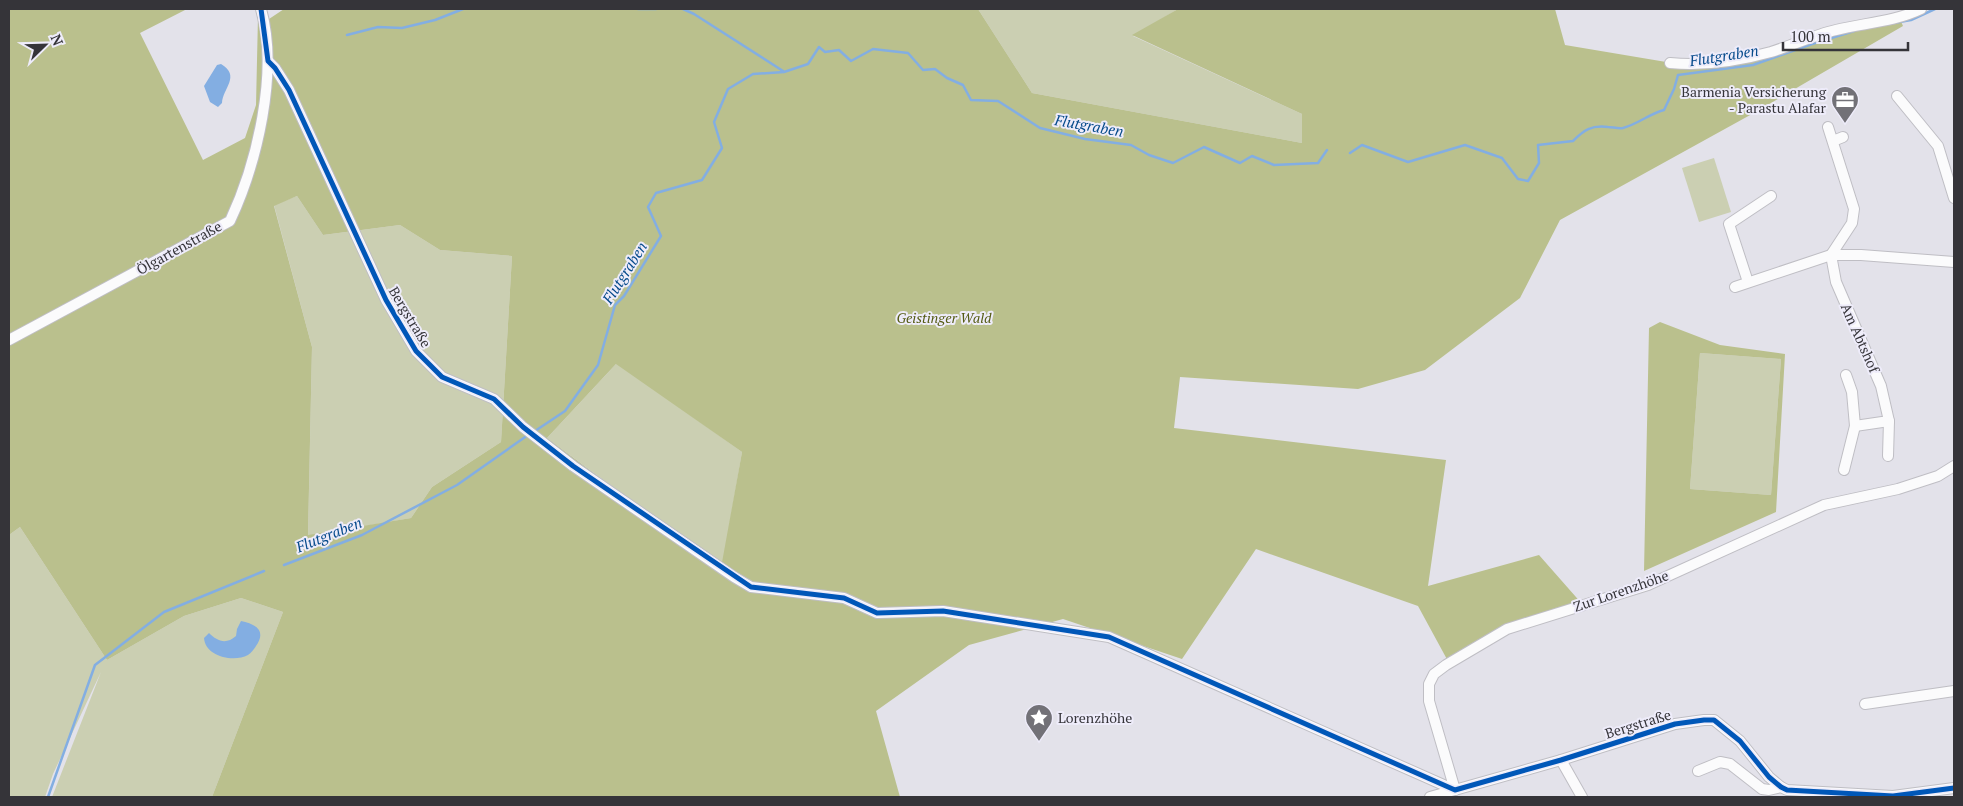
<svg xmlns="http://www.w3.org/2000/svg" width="1963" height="806" font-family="'PT Serif',serif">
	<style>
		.green { fill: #cbcfb2 }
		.forest { fill: #bac08d; fill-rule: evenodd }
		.water { fill: #83aee2 }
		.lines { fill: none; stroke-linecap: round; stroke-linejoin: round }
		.stream { stroke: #83aee2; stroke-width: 2.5 }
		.minor-casing { stroke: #bfbec4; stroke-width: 12 }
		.minor { stroke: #fbfbfc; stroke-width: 10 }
		.cycleway-casing { stroke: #eeecfa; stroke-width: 8 }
		.cycleway { stroke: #0057b8; stroke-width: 5 }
		.labels { text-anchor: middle; stroke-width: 4; stroke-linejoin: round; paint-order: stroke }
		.poi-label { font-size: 14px; fill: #353439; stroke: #eeecfa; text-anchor: end }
		.street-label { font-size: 14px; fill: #353439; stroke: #eeecfa }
		.park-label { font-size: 14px; font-style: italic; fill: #545b13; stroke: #eeecfa }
		.water-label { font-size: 15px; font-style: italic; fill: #054a8b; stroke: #eeecfa }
	</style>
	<rect width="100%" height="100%" fill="#e3e2ea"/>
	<!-- green -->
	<g class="green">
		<polygon points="978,9 1178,9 1133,36 1302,114 1302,143 1032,93"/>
		<polygon points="1714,158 1731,212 1699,222 1682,168"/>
		<polygon points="297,196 323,235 400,225 440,250 512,256 501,442 432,487 411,518 308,536 312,347 274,205"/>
		<polygon points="1700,353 1781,359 1771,495 1690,489"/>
		<polygon points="617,363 742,452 722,568 547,438"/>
		<polygon points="20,527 107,660 184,616 241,598 283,612 212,797 52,797 101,672 53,774 45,797 9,797 9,535"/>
	</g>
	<!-- forest -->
	<g class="forest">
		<path d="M9,9H187L140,33L203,160L245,138L256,105L258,16L256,9H266L269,19L284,9H978L1032,93L1302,143V114L1132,35L1178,9H1555L1565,45L1690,66L1899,17L1903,26L1752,114L1560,220L1520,298L1425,370L1358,389L1180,377L1174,428L1446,460L1428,586L1539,555L1583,605L1507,629L1449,663L1418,606L1256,549L1182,659L1063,619L969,645L876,711L900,797H212L283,612L241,598L184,616L107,660L20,527L9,535ZM297,196L323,235L400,225L440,250L512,256L501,442L432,487L411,518L308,535L312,347L274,206ZM616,364L742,452L721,568L547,438Z"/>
		<path d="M1660,322L1720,345L1785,354L1776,512L1644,571L1649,328ZM1700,353L1781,359L1771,495L1690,489Z"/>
	</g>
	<!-- water -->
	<g class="water">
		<path d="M221,64C241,76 223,88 222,103L218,107L210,102L204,86L217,65Z"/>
		<path d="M241,621C255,624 267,630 256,646C254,649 251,653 248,655C233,663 205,656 204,638L209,633C217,641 226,645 236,636L237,629Z"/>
	</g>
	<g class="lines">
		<!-- stream -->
		<g class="stream">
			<polyline points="638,9 656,9"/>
			<polyline points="683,9 694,14 783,71"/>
			<polyline points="1894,23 1911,20 1935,9"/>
			<polyline points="347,35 378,27 402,28 435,20 463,9"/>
			<path d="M1350,153L1362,145L1408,162L1465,145L1502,158L1518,179L1528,181L1539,163L1538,145L1573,141C1584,130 1591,125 1608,127C1612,127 1619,129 1623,128C1638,124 1649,114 1664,110L1674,89L1678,75L1753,65L1812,44L1854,31"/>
			<polyline points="535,431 565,411 598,365 615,305 624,296 661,236 648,207 656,193 702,180 722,148 714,122 728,89 753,74 784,72 808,64 819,47 825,52 839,50 851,61 873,49 908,53 923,70 935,69 947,78 963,85 971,100 998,101 1040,128 1085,139 1131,145 1149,155 1173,163 1204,147 1240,163 1252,156 1274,165 1318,163 1327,150"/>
			<polyline points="284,565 362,535 457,485 528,435"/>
			<polyline points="48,797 95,665 164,612 264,571"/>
		</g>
		<defs>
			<g id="minor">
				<polyline points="268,61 275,68 289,90 386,300 416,351 442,377 494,399 523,427 573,466 734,577 751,587 844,598 877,613 943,611 1109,637 1455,790"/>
				<path d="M1670,63C1703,66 1739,61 1771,52C1793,45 1814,35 1836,30C1864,23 1894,22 1921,9"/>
				<polyline points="1897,96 1938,146 1954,198"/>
				<polyline points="1828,127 1854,209 1852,223 1831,255 1836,282 1881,386 1889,421 1855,426 1852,392 1846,375"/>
				<polyline points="1833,141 1843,137"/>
				<polyline points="1748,282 1729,224 1771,196"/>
				<polyline points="1735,287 1831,255 1861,255 1954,262"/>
				<path d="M9,340L230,221C257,163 279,72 261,9"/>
				<polyline points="1888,456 1889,421"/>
				<polyline points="1844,470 1855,426"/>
				<polyline points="1865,704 1954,691"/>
				<polyline points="1561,760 1582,797"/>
				<polyline points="1698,771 1720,762 1730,764 1762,789 1769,790 1781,787"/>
				<polyline points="1455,790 1429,701 1429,684 1434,674 1446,665 1507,629 1648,585 1824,505 1898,489 1938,476 1954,466"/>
				<polyline points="1430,797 1561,760 1675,724 1704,720 1714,720 1740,741 1769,777 1781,787 1787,790 1893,796 1954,788"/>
			</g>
		</defs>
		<!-- minor casing -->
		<use href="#minor" class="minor-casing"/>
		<!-- minor -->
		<use href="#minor" class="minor"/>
		<defs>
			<polyline id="cycleway" points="261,9 268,61 275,68 289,90 386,300 416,351 442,377 494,399 523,427 573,466 751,587 844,598 877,613 943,611 1109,637 1455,790 1561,760 1675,724 1704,720 1714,720 1740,741 1769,777 1781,787 1787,790 1893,796 1954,788"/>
		</defs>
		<!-- cycleway casing -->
		<use href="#cycleway" class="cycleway-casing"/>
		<!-- cycleway -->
		<use href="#cycleway" class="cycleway"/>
	</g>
	<!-- icons -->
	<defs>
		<symbol id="office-pin" viewBox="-11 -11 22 30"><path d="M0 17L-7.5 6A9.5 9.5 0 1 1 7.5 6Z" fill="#727177" stroke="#eeecfa"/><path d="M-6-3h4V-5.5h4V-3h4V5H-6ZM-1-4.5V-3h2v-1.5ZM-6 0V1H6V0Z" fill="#fff"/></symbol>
		<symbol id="sight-pin" viewBox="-11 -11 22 30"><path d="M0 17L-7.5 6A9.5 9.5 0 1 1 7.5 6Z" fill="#727177" stroke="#eeecfa"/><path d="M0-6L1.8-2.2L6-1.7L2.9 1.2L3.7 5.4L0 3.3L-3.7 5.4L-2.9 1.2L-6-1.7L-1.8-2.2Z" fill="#fff"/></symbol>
	</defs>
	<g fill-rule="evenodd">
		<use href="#office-pin" x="1829" y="84" width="32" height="43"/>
		<use href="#sight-pin" x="1023" y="702" width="32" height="43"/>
	</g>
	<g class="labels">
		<!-- poi labels -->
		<g class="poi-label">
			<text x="1826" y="97">Barmenia Versicherung<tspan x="1826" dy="16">- Parastu Alafar</tspan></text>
			<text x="1058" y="723" text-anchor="start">Lorenzhöhe</text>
		</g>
		<!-- street labels -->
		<g class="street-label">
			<text transform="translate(179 248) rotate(-29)" y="5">Ölgartenstraße</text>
			<text transform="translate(410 317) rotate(59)" y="5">Bergstraße</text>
			<text transform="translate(1860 338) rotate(66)" y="5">Am Abtshof</text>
			<text transform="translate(1621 591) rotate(-19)" y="5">Zur Lorenzhöhe</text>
			<text transform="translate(1638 724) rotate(-17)" y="5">Bergstraße</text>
		</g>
		<!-- park labels -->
		<g class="park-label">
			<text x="944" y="323">Geistinger Wald</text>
		</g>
		<!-- water labels -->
		<g class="water-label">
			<text transform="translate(1724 56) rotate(-9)" y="5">Flutgraben</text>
			<text transform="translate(1089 126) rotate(10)" y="5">Flutgraben</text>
			<text transform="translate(625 273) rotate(-58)" y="5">Flutgraben</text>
			<text transform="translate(329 535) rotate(-22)" y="5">Flutgraben</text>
		</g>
	</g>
	<!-- border -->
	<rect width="1963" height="806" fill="none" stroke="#353439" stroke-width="20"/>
	<!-- north arrow -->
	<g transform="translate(45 45) rotate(67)" stroke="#eeecfa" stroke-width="4" paint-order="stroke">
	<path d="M0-4L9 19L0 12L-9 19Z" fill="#353439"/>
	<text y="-8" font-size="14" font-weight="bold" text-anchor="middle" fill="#353439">N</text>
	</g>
	<!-- scale -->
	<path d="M1783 42v8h125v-8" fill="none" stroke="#353439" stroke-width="2.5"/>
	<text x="1790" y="42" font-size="15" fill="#353439" stroke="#eeecfa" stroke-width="4" paint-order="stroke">100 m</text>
</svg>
